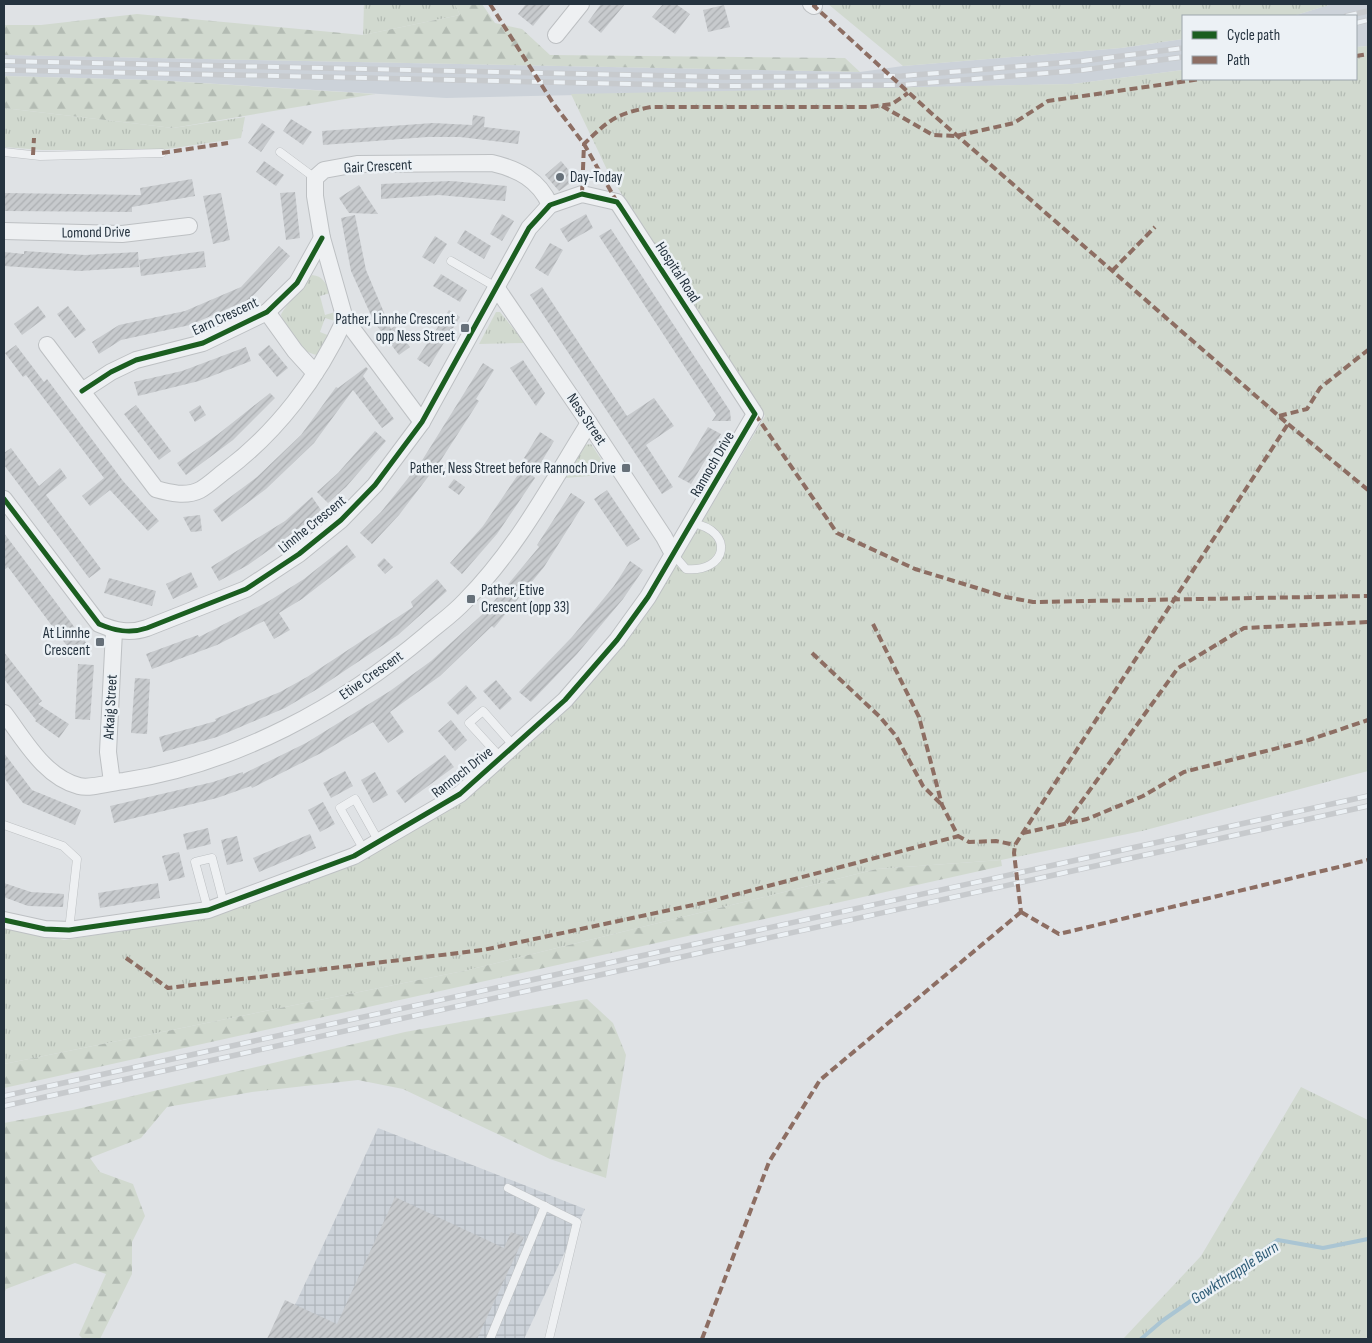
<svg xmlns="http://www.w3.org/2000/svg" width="1372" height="1343" font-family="'Sofia Sans Condensed',sans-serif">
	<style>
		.built { fill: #ccd2d9 }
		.industrial { fill: url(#industrial-grid) }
		.grass { fill: url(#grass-tufts) }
		.forest { fill: url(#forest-firs) }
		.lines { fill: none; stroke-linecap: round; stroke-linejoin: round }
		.stream { stroke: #aac5d3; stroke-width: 4 }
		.building { fill: url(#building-hatch) }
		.service-casing { stroke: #bdc0c3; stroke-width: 9 }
		.minor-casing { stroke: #bdc0c3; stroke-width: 18 }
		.service { stroke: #eef0f2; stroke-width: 8 }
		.minor { stroke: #eef0f2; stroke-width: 16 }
		.rail-casing { stroke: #c7cacd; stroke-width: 5.5 }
		.rail { stroke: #ecf1f5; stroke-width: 4; stroke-dasharray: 11; stroke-linecap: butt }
		.quiet { stroke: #8d6e63; stroke-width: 4; stroke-dasharray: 8 4; stroke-linecap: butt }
		.cycleway-casing { stroke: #ecf1f5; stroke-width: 8 }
		.cycleway { stroke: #1b5e20; stroke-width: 5 }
		.poi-dot { fill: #667079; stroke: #ecf1f5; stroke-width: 2 }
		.labels { text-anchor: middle; stroke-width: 5; stroke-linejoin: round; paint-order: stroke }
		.street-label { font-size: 15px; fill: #25333f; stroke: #ecf1f5 }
		.poi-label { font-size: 15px; fill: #25333f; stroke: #ecf1f5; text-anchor: end }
		.water-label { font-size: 16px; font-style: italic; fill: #2c5a75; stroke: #ecf1f5 }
	</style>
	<defs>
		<pattern id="industrial-grid" width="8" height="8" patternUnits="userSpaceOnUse" patternTransform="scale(1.25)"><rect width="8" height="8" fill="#ccd2d9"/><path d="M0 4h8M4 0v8" fill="none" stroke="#afb5bb"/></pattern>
		<pattern id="grass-tufts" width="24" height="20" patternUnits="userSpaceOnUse" patternTransform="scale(1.25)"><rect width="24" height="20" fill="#d1d9cf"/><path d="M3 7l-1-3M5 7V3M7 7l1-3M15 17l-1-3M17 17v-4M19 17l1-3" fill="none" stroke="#b3bbb3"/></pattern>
		<pattern id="forest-firs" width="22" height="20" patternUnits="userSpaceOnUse" patternTransform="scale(1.25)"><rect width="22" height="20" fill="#d1d9cf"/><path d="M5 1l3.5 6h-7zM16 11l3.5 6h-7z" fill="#b3bbb3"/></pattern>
		<pattern id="building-hatch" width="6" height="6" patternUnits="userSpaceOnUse" patternTransform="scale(1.25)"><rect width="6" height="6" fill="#c7cacd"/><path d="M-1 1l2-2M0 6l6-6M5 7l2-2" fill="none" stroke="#abaeb1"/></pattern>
	</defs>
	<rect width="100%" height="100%" fill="#dfe2e5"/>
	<!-- built -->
	<g class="built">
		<polygon points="1332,4 1368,4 1368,46 1356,47 1356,16 1293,16"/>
		<polygon points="1183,39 1183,70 1072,84 446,98 152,80 4,76 4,55 860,72 903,66 1121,48"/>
	</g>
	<!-- industrial -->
	<polygon class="industrial" points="378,1128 585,1209 524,1339 279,1339"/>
	<!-- grass -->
	<g class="grass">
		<polygon points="364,4 455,4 460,15 363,35"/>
		<polygon points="828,4 1332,4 1293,16 1183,16 1183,39 1121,48 903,66"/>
		<polygon points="1368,46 1368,771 1142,831 1001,860 877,869 468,970 4,1064 4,927 64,940 198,919 463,800 525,747 591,682 655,601 765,416 610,176 571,94 1072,84 1183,70 1183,79 1356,79 1356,47"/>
		<polygon points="4,108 173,128 245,117 241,138 161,150 42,150 4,147"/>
		<path d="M312,275C323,276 326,283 330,293L320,296L325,315L335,312V321L325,318L320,332L330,336L317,355C299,352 286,332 281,315C283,309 306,280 312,275Z"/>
		<polygon points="496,312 500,312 525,343 479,344"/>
		<polygon points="591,444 611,474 566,478 585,445"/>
		<polygon points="1301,1087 1368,1120 1368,1339 1123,1339 1201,1256"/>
	</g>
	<!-- forest -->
	<g class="forest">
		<polygon points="455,4 482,4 495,23 522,29 550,55 845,58 860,72 4,55 4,25 41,25 137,14 363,35 460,15"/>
		<polygon points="4,76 152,80 375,94 173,128 4,108"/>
		<polygon points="1001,860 1002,866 4,1088 4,1064 468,970 877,869"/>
		<polygon points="587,999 613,1023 626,1055 606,1178 550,1159 403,1089 358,1080 252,1092 167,1107 141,1138 90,1158 100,1172 133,1184 145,1216 132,1242 132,1274 100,1339 83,1339 79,1335 106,1274 75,1263 6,1289 4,1294 4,1123 73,1110 405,1032"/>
	</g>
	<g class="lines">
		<!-- stream -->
		<polyline class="stream" points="1141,1339 1162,1321 1278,1240 1323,1248 1368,1239"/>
	</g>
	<!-- building -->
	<g class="building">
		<polygon points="526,4 551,4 533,26 518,14"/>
		<polygon points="601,4 625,4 601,33 588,22"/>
		<polygon points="663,4 676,4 690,14 675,34 652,17"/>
		<polygon points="724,5 730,27 708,32 703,10"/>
		<polygon points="473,115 485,117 484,127 520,131 518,144 460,137 427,137 323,145 322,131 433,123 472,125"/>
		<polygon points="291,119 312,132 303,145 283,131"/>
		<polygon points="262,123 275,132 261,152 248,143"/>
		<polygon points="264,161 284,175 276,186 256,172"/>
		<polygon points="561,161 576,179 559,191 545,175"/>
		<polygon points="192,179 195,196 132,207 132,212 4,211 4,193 141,195 140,188"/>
		<polygon points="451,181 507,186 505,201 439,195 381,199 381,184"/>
		<polygon points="359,185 378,214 349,213 339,198"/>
		<polygon points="295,192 300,238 286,240 280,193"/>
		<polygon points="221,193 230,240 213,244 203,196"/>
		<polygon points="502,214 514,221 502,241 490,234"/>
		<polygon points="586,214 593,228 568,242 560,229"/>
		<polygon points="355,215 366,270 391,329 395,326 410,347 399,355 374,322 351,271 341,218"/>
		<polygon points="611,229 730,411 731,421 712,421 716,415 599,236"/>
		<polygon points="465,230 491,246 484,259 457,243"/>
		<polygon points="435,236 447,244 434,264 422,257"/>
		<polygon points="550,243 563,250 548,276 535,268"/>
		<polygon points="279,246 290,256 250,299 190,325 121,340 99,354 92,342 119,325 185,311 241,287"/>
		<polygon points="24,251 85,255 138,252 139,267 80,271 4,266 4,252 24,254"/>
		<polygon points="204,251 206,267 141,276 139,260"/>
		<polygon points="441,274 467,290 460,302 433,286"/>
		<polygon points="542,287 627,416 654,398 674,426 646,445 673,487 662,494 530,295"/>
		<polygon points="38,306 46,317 22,335 14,324"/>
		<polygon points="68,306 86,330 75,338 57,314"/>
		<polygon points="449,310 460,317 429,367 417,359"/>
		<polygon points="16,345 44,382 47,379 123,481 159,521 148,531 110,490 90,506 82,496 104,478 26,375 23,377 5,353"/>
		<polygon points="269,345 288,368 277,377 258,354"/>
		<polygon points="246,347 251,361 199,381 138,396 134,382 182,371"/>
		<polygon points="523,360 545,393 536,406 510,368"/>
		<polygon points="483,363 494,370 476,399 479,401 441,460 399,515 372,544 360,533 381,512 421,462"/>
		<polygon points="366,367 368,369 363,376 394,419 382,428 353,390 314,443 266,489 222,522 213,510 257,477 301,435 336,387 338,388"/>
		<polygon points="270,393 275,398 233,440 186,475 177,463 217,435"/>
		<polygon points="136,405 171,451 159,460 124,414"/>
		<polygon points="200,405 206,415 195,422 189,412"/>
		<polygon points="708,427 721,434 691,484 678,477"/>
		<polygon points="375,431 386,441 346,487 328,503 317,492 338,473"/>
		<polygon points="540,432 554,441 533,476 535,478 497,534 462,574 450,563 483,526 528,460 524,458"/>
		<polygon points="11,448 39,486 60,468 67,478 46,495 101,569 89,578 4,465 4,453"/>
		<polygon points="454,479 465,487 459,495 448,487"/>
		<polygon points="607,490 640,539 627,547 594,499"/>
		<polygon points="571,493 585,502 544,567 494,628 492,626 440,676 390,712 404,732 388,743 373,722 323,752 252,788 251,786 217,798 114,823 110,806 213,782 243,772 243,774 306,743 390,691 431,661 485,612 539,547 537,545"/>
		<polygon points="312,497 321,510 305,524 248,565 219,581 211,567 285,521"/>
		<polygon points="200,515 202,531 191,532 183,517"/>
		<polygon points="4,533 87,644 73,654 8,567 4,570"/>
		<polygon points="347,545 356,557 302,599 279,613 290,630 274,639 264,621 217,645 152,669 146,654 198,635 199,637 269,601 304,579"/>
		<polygon points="384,558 393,567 385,574 377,565"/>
		<polygon points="630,561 643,570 623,599 577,654 531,702 519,692 572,637 614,586"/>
		<polygon points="191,572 198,587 173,599 166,584"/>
		<polygon points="109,578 156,591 152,606 104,593"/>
		<polygon points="437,579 447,591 398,635 319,688 285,708 217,737 163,752 159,737 216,721 215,719 280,692 307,677 413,607 411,602"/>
		<polygon points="4,652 42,701 38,704 69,724 59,738 35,721 36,720 4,679"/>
		<polygon points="78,664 94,665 90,720 75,719"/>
		<polygon points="135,678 150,679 147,734 131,733"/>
		<polygon points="496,680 512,699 500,710 483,691"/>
		<polygon points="466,685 477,698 458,715 447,703"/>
		<polygon points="451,720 467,740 455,751 438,731"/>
		<polygon points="4,753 32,790 81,810 75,825 23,803 4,778"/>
		<polygon points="445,755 454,767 405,803 396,791"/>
		<polygon points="345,771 353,786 331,798 323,783"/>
		<polygon points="375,772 388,795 373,803 361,780"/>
		<polygon points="323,802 335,824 320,832 308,810"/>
		<polygon points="208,828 211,844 187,850 183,834"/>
		<polygon points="310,834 316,848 259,872 253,858"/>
		<polygon points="237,836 243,861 227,865 221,840"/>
		<polygon points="179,852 185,877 169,881 162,856"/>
		<polygon points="4,883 31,892 64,894 63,907 28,906 4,897"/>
		<polygon points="158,883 160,898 100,908 98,893"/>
		<polygon points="395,1197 504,1248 511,1232 524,1237 477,1339 267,1339 285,1300 337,1324"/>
	</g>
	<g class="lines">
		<defs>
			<g id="service">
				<polyline points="4,152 40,156 162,153"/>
				<polyline points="280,152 315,178"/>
				<polyline points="451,261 496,287"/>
				<path d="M673,554L686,569C727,573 736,531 692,523"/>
				<polyline points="501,758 469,723 483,711 514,746"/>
				<polyline points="4,825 63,846 77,859 69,930"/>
				<polyline points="364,850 340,808 355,799 379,842"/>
				<polyline points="208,910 195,862 212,858 224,904"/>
				<polyline points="508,1188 577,1222 549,1339"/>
				<polyline points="490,1339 545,1206"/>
			</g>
			<g id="minor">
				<polyline points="811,4 814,6"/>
				<polyline points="556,35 581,4"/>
				<polyline points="4,231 122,234 189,226"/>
				<polyline points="496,287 589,423 664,537 673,554"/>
				<polyline points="267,312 295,351 315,373"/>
				<path d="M47,345L156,489C170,493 186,497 200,490C209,485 217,477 225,471C277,432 318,378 345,319"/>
				<polyline points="82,391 111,372 136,360 203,343 267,312 297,283 322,238"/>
				<path d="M422,422L345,319L322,238L315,196V178L324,170L357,164L492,163C518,169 539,180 550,205"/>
				<path d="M4,499L99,624C115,631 130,634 147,628L246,589L299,554L341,520L375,485L422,422L529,228L550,205L582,194L617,202L620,206L755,414L648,597L617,640L565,700L460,794L354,856L208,910L69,930L45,929L4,920"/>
				<path d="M4,713C24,739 44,777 79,786C91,789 112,782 124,781C236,764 342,706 427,634C440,623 454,613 465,601C516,550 551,484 589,423"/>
				<polyline points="112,782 108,752 114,631"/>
			</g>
		</defs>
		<!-- service casing -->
		<use href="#service" class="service-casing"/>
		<!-- minor casing -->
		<use href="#minor" class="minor-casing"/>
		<!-- service -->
		<use href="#service" class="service"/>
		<!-- minor -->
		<use href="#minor" class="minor"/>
		<defs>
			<g id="rail">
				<polyline points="1346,16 1368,11"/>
				<polyline points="1356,23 1368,20"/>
				<polyline points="4,61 724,77 902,76 1083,61 1183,48"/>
				<polyline points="4,70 724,86 902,85 1083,70 1183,57"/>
				<polyline points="4,1096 1368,796"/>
				<polyline points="4,1106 1368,806"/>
			</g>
		</defs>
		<!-- rail casing -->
		<use href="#rail" class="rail-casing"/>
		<!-- rail -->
		<use href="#rail" class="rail"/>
		<!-- quiet -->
		<g class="quiet">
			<polyline points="490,4 553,103 584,144 617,202"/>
			<polyline points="816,4 814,6 930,112 1288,424 1015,845 1014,853 1021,912"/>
			<polyline points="1356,56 1368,54"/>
			<polyline points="882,106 933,135 956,136 1014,123 1048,101 1201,79"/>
			<polyline points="162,153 228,143"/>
			<polyline points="33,155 34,138"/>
			<path d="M582,194L584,144C610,119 616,114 651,107H868L892,104L908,93"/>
			<polyline points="1112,271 1155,227"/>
			<polyline points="755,414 837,533 915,569 1006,597 1033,602 1368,596"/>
			<polyline points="1279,416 1307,409 1320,388 1368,350"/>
			<polyline points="1288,424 1368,490"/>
			<polyline points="873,624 919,717 942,805 958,836 969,842 996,841 1015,845"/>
			<polyline points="812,653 880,717 896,736 923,786 942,805"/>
			<polyline points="1066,823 1178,668 1244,628 1368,622"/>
			<polyline points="1023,833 1087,819 1143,796 1184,772 1309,740 1368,720"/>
			<polyline points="1021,912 1059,934 1368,860"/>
			<polyline points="126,958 168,988 483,950 707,902 959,836"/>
			<polyline points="702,1339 769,1162 820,1080 1021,912"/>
		</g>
		<defs>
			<g id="cycleway">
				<polyline points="82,391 111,372 136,360 203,343 267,312 297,283 322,238"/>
				<path d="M4,499L99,624C115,631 130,634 147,628L246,589L299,554L341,520L375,485L422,422L529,228L550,205L582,194L617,202L620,206L755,414L648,597L617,640L565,700L460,794L354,856L208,910L69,930L45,929L4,920"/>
			</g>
		</defs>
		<!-- cycleway casing -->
		<use href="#cycleway" class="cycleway-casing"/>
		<!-- cycleway -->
		<use href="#cycleway" class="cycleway"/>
	</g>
	<!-- markers -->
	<g class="poi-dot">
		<circle cx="560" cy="177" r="5"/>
		<rect x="460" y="323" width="10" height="10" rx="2.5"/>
		<rect x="621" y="463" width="10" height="10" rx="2.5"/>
		<rect x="466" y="594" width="10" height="10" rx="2.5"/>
		<rect x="95" y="637" width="10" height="10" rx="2.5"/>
	</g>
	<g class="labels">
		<!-- street labels -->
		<g class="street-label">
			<text transform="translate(378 166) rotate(-3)" y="5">Gair Crescent</text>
			<text transform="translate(96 232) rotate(-1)" y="5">Lomond Drive</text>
			<text transform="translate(678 272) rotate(57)" y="5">Hospital Road</text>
			<text transform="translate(225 316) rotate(-25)" y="5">Earn Crescent</text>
			<text transform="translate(587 419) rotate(56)" y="5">Ness Street</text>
			<text transform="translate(712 464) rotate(-60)" y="5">Rannoch Drive</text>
			<text transform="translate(312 524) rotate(-39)" y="5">Linnhe Crescent</text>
			<text transform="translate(371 675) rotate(-35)" y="5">Etive Crescent</text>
			<text transform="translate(110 707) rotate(-87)" y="5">Arkaig Street</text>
			<text transform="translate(462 772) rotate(-38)" y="5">Rannoch Drive</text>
		</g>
		<!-- poi labels -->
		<g class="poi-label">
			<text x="570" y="182" text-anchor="start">Day-Today</text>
			<text x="455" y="324">Pather, Linnhe Crescent<tspan x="455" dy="17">opp Ness Street</tspan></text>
			<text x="616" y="473">Pather, Ness Street before Rannoch Drive</text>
			<text x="481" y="595" text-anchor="start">Pather, Etive<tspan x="481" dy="17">Crescent (opp 33)</tspan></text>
			<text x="90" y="638">At Linnhe<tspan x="90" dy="17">Crescent</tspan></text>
		</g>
		<!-- water labels -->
		<g class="water-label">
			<text transform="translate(1234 1272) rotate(-33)" y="6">Gowkthrapple Burn</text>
		</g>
	</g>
	<!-- border -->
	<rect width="1372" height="1343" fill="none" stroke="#25333f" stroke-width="10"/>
	<!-- legend -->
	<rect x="1182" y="15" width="175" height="65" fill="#ecf1f5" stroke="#9ca5ac"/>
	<rect x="1192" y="31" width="25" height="8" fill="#1b5e20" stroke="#9ca5ac"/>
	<text x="1227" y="40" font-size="15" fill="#25333f">Cycle path</text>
	<rect x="1192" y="56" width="25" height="8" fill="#8d6e63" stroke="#9ca5ac"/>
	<text x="1227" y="65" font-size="15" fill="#25333f">Path</text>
</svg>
